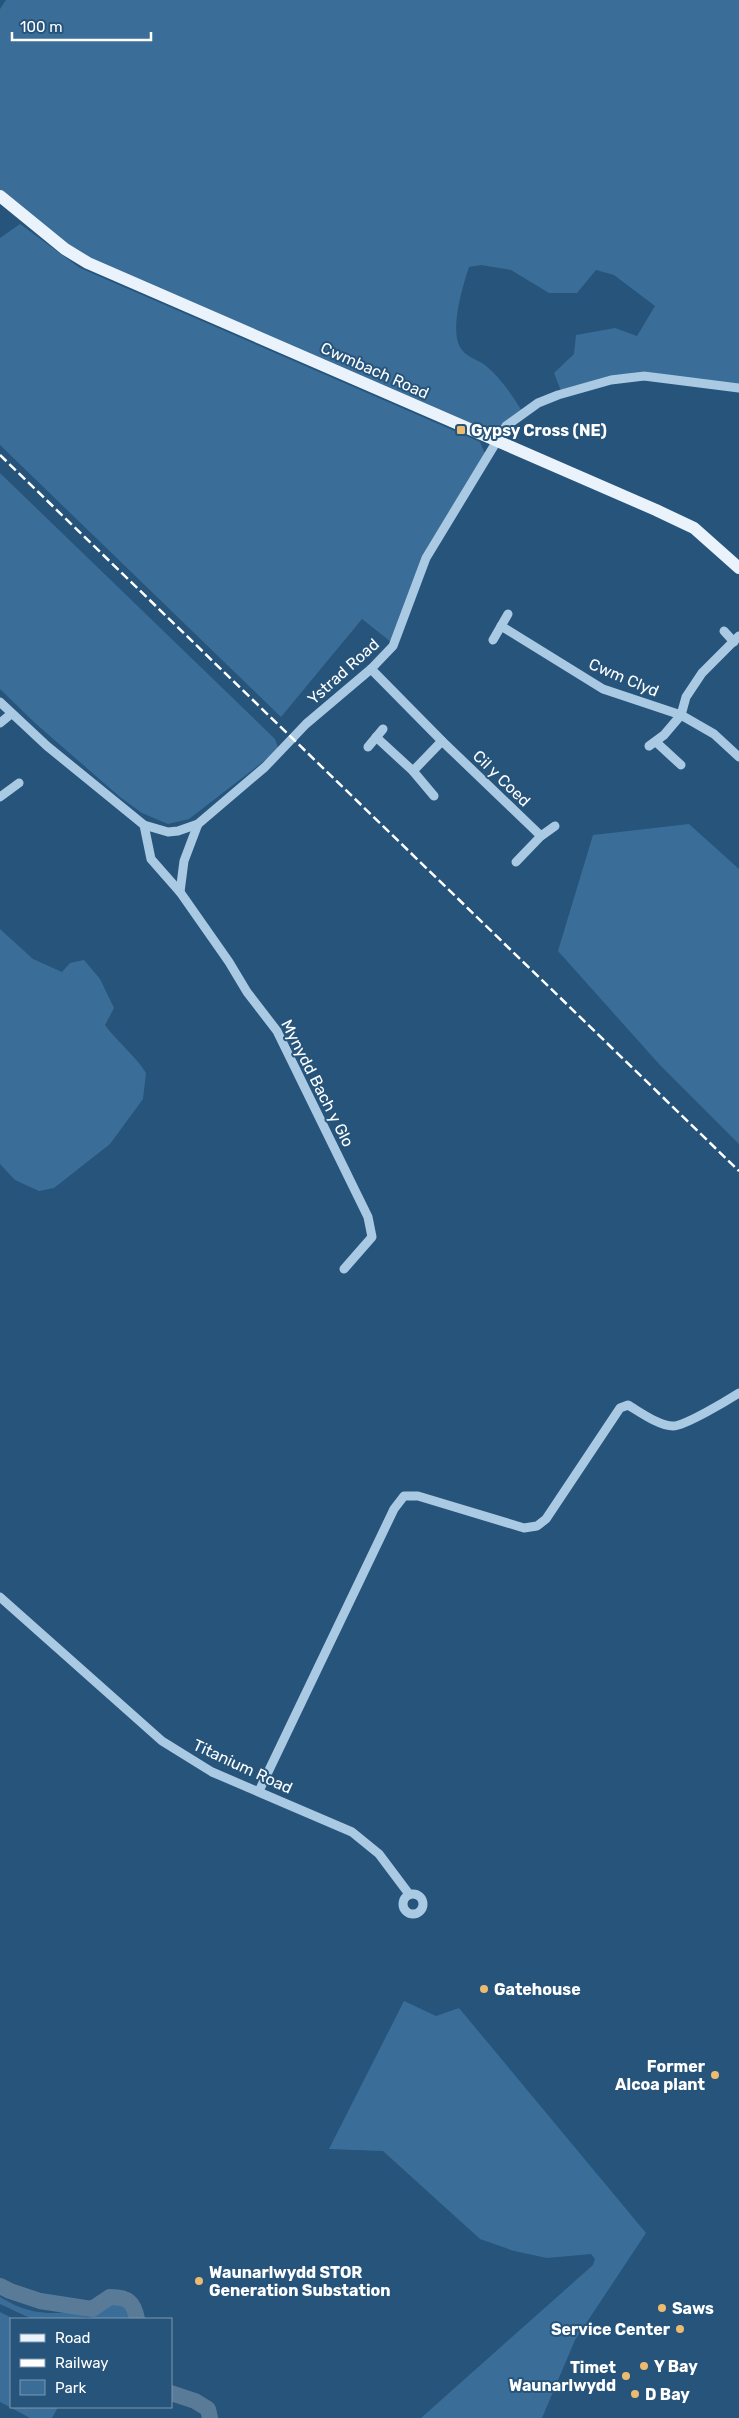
<svg xmlns="http://www.w3.org/2000/svg" width="739" height="2418" font-family="Rubik,sans-serif">
	<style>
		.green { fill: #3a6e99 }
		.lines { fill: none; stroke-linecap: round; stroke-linejoin: round }
		.river { stroke: #5a7b97; stroke-width: 16 }
		.minor { stroke: #aacae4; stroke-width: 9 }
		.major { stroke: #eaf3fc; stroke-width: 12 }
		.rail { stroke: #fff; stroke-width: 2.5; stroke-dasharray: 9 4; stroke-linecap: butt }
		.poi-dot { fill: #edbb70; stroke: #26547b; stroke-width: 2 }
		.labels { text-anchor: middle; stroke-width: 4; stroke-linejoin: round; paint-order: stroke }
		.street-label { font-size: 16px; fill: #fff; stroke: #26547b }
		.poi-label { font-size: 16px; font-weight: bold; fill: #fff; stroke: #26547b; text-anchor: start }
	</style>
	<rect width="100%" height="100%" fill="#26547b"/>
	<!-- green -->
	<g class="green">
		<path d="M6,0H739V387L643,371L616,376L561,391L554,373L574,354L576,335L615,328L637,336L655,306L614,275L596,270L577,293H549L511,270L481,265L469,267C463,285 448,334 462,350C467,357 478,360 485,365C501,378 511,394 522,411L496,435L90,258L69,246L0,190V9Z"/>
		<polygon points="20,224 80,268 480,442 485,454 424,557 391,642 362,619 281,717 0,445 0,238"/>
		<polygon points="0,473 275,739 278,748 273,754 189,819 168,824 142,813 120,797 35,723 0,689"/>
		<polygon points="689,824 739,869 739,1144 659,1064 558,951 593,835"/>
		<path d="M0,929L33,959L62,972L70,963L84,960L100,979L114,1008L105,1025C118,1043 135,1055 146,1073L143,1099L110,1144L54,1188L39,1191L15,1180L0,1164Z"/>
		<polygon points="404,2001 436,2016 459,2008 646,2233 575,2340 542,2418 421,2418 593,2265 595,2259 591,2254 547,2258 514,2251 480,2239 383,2151 329,2149"/>
		<path d="M0,2297C9,2302 19,2308 29,2310C53,2317 95,2311 119,2302L125,2305L132,2319H94L91,2316L70,2319H32L0,2304Z"/>
		<polygon points="0,2312 14,2319 11,2319 11,2407 58,2407 52,2418 30,2418 0,2402"/>
	</g>
	<g class="lines">
		<!-- river -->
		<g class="river">
			<path d="M0,2286L10,2291L40,2301L92,2309L110,2297C128,2297 134,2302 137,2319"/>
			<polyline points="171,2393 195,2401 208,2409 210,2418"/>
		</g>
		<!-- minor -->
		<g class="minor">
			<polyline points="501,626 603,689 681,715 714,734 739,757"/>
			<polyline points="724,631 734,642"/>
			<polyline points="493,640 508,614"/>
			<polyline points="371,669 442,741 541,836"/>
			<polyline points="0,702 47,746 144,825 168,832 178,831 198,824 265,767 306,724 371,669 393,646 426,558 506,426 538,403 558,395 611,380 644,376 739,388"/>
			<polyline points="0,723 11,714"/>
			<polyline points="376,737 413,771 434,796"/>
			<polyline points="656,742 681,765"/>
			<polyline points="649,746 664,735 681,715 686,697 702,673 739,636"/>
			<polyline points="368,747 383,729"/>
			<polyline points="413,771 442,741"/>
			<polyline points="0,797 19,783"/>
			<polyline points="144,825 151,859 180,892 229,962 247,992 277,1031 368,1217 372,1237 344,1269"/>
			<polyline points="516,862 541,836 555,826"/>
			<polyline points="180,892 184,861 198,824"/>
			<polyline points="0,1597 162,1741 212,1772 352,1832 379,1854 409,1894"/>
			<path d="M259,1791L394,1509L404,1496H418L524,1528L537,1526L546,1519L620,1408L628,1405C640,1412 659,1426 673,1426C685,1426 728,1400 739,1393"/>
			<circle cx="413" cy="1904" r="10"/>
		</g>
		<!-- major -->
		<polyline class="major" points="0,196 65,249 88,263 656,510 694,528 739,568"/>
		<!-- rail -->
		<polyline class="rail" points="0,455 739,1171"/>
	</g>
	<!-- markers -->
	<g class="poi-dot">
		<rect x="456" y="425" width="10" height="10" rx="2.5"/>
		<circle cx="484" cy="1989" r="5"/>
		<circle cx="715" cy="2075" r="5"/>
		<circle cx="199" cy="2281" r="5"/>
		<circle cx="662" cy="2308" r="5"/>
		<circle cx="680" cy="2329" r="5"/>
		<circle cx="644" cy="2366" r="5"/>
		<circle cx="626" cy="2376" r="5"/>
		<circle cx="635" cy="2394" r="5"/>
	</g>
	<g class="labels">
		<!-- street labels -->
		<g class="street-label">
			<text transform="translate(375 370) rotate(24)" y="6">Cwmbach Road</text>
			<text transform="translate(343 671) rotate(-42)" y="6">Ystrad Road</text>
			<text transform="translate(624 677) rotate(23)" y="6">Cwm Clyd</text>
			<text transform="translate(502 778) rotate(44)" y="6">Cil y Coed</text>
			<text transform="translate(318 1083) rotate(63)" y="6">Mynydd Bach y Glo</text>
			<text transform="translate(243 1766) rotate(25)" y="6">Titanium Road</text>
		</g>
		<!-- poi labels -->
		<g class="poi-label">
			<text x="471" y="436">Gypsy Cross (NE)</text>
			<text x="494" y="1995">Gatehouse</text>
			<text x="705" y="2072" text-anchor="end">Former<tspan x="705" dy="18">Alcoa plant</tspan></text>
			<text x="209" y="2278">Waunarlwydd STOR<tspan x="209" dy="18">Generation Substation</tspan></text>
			<text x="672" y="2314">Saws</text>
			<text x="670" y="2335" text-anchor="end">Service Center</text>
			<text x="654" y="2372">Y Bay</text>
			<text x="616" y="2373" text-anchor="end">Timet<tspan x="616" dy="18">Waunarlwydd</tspan></text>
			<text x="645" y="2400">D Bay</text>
		</g>
	</g>
	<!-- legend -->
	<rect x="10" y="2318" width="162" height="90" fill="#26547b" stroke="#7d98b0"/>
	<rect x="20" y="2334" width="25" height="8" fill="#eaf3fc" stroke="#7d98b0"/>
	<text x="55" y="2343" font-size="15" fill="#ffffff">Road</text>
	<rect x="20" y="2359" width="25" height="8" fill="#ffffff" stroke="#7d98b0"/>
	<text x="55" y="2368" font-size="15" fill="#ffffff">Railway</text>
	<rect x="20" y="2380" width="25" height="15" fill="#3a6e99" stroke="#7d98b0"/>
	<text x="55" y="2393" font-size="15" fill="#ffffff">Park</text>
	<!-- scale -->
	<path d="M12 32v8h139v-8" fill="none" stroke="#ffffff" stroke-width="2.5"/>
	<text x="20" y="32" font-size="15" fill="#ffffff" stroke="#26547b" stroke-width="4" paint-order="stroke">100 m</text>
</svg>
